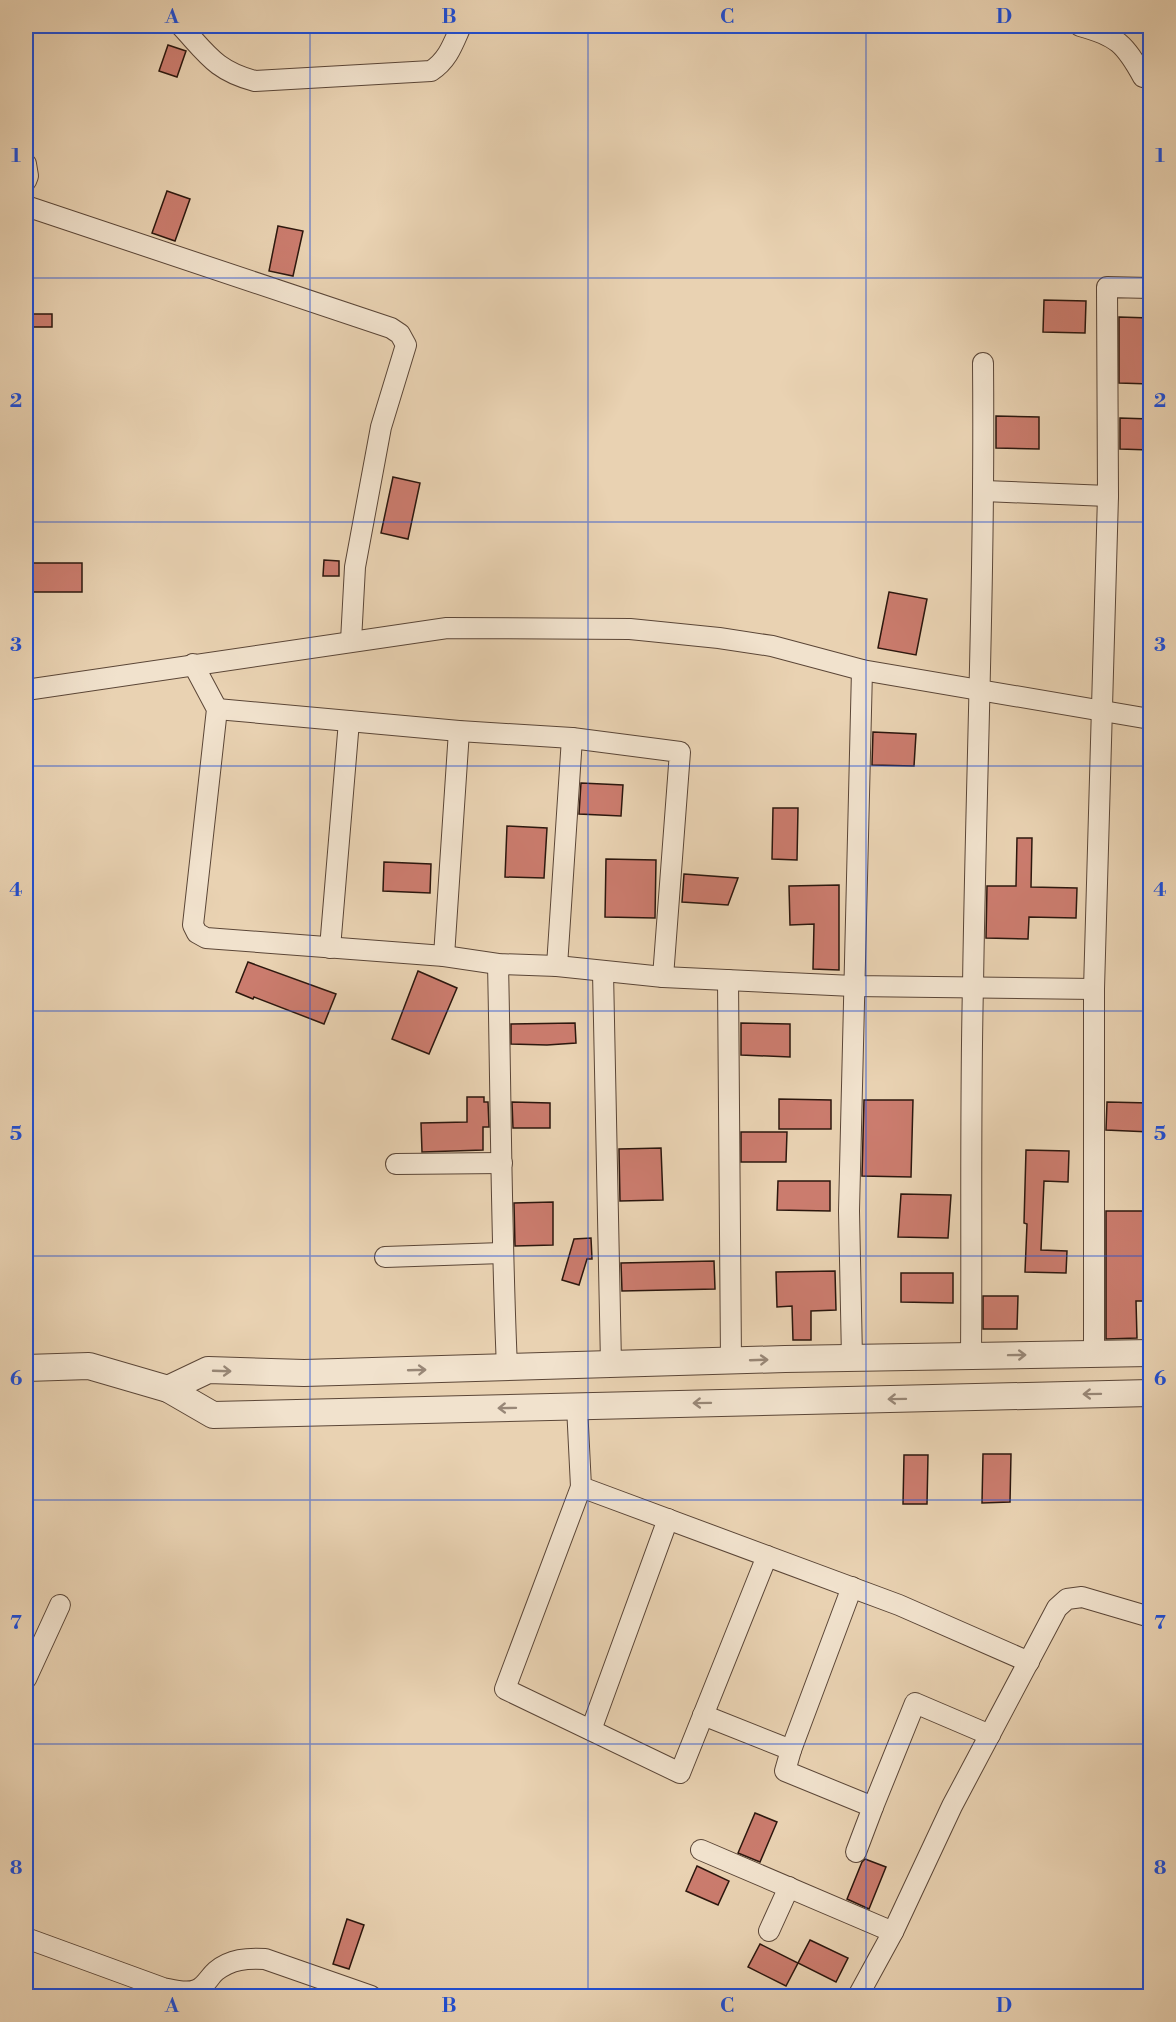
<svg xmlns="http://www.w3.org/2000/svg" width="1176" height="2022" font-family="'Libre Bodoni',serif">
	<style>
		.building { fill: #cb7c6e; stroke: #2c170e; stroke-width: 1.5 }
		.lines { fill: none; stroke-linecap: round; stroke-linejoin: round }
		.minor-casing { stroke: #5b4637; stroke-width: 22 }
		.tertiary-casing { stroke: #5b4637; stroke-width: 28 }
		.minor { stroke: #f1e2cd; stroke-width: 20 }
		.tertiary { stroke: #f1e2cd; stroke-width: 26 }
		.oneway { stroke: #988777 }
		.grid { fill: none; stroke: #1d4ed8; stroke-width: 1.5; stroke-opacity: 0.55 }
		.neatline { fill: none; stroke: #1d4ed8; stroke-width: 2 }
		.grid-label { font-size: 20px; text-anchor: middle; font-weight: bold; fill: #1d4ed8 }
	</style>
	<rect width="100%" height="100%" fill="#e9d2b2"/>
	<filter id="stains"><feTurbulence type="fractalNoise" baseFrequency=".00333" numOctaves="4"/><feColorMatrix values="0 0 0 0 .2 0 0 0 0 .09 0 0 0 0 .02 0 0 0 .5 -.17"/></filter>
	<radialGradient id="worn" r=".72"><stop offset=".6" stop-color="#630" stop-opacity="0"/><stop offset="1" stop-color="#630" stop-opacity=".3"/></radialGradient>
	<!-- building -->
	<g class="building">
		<polygon points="168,45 186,51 177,77 159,71"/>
		<polygon points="167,191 190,199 175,241 152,233"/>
		<polygon points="278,226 303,231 293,276 269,271"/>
		<polygon points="1044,300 1086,301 1085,333 1043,332"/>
		<rect x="26" y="314" width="26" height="13"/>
		<polygon points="1119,317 1150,318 1150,384 1119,383"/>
		<polygon points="996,416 1039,417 1039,449 996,448"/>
		<polygon points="1120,418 1150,419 1150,450 1120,449"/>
		<polygon points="393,477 420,483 408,539 381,533"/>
		<polygon points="324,560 339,561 339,576 323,576"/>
		<rect x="33" y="563" width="49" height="29"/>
		<polygon points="889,592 927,599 916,655 878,648"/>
		<polygon points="873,732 916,734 914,766 872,765"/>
		<polygon points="581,783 623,785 621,816 579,814"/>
		<polygon points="773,808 798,808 797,860 772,859"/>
		<polygon points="507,826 547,828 544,878 505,877"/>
		<polygon points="1017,838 1032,838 1031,887 1077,888 1076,918 1029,917 1028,939 986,938 987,886 1016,886"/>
		<polygon points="606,859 656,860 655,918 605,917"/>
		<polygon points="384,862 431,864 430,893 383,891"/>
		<polygon points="684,874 738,878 728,905 682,902"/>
		<polygon points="839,885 839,970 813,969 814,924 790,925 789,886"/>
		<polygon points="248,962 336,994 324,1024 254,997 253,999 236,992"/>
		<polygon points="418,971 457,988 429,1054 392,1039"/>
		<polygon points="575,1023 576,1043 547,1045 511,1044 511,1024"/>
		<polygon points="741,1023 790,1024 790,1057 741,1055"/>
		<polygon points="467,1097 484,1097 484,1102 488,1102 489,1127 483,1127 483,1150 422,1152 421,1123 467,1122"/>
		<polygon points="779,1099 831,1100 831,1129 779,1129"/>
		<polygon points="864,1100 913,1100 911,1177 862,1176"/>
		<polygon points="512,1102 550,1103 550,1128 513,1128"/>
		<polygon points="1107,1102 1150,1103 1150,1132 1106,1130"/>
		<polygon points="741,1132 787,1132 786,1162 741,1162"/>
		<polygon points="661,1148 663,1200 620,1201 619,1149"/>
		<polygon points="1026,1150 1069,1151 1068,1182 1044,1181 1041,1250 1067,1251 1066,1273 1025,1272 1027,1224 1024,1223"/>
		<polygon points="778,1181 830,1181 830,1211 777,1210"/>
		<polygon points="901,1194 951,1195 948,1238 898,1237"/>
		<polygon points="553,1202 553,1245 515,1246 514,1203"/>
		<polygon points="1106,1211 1150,1211 1149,1301 1136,1301 1137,1338 1106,1339"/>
		<polygon points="591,1238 592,1259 587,1259 579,1285 562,1280 574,1239"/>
		<polygon points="714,1261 715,1289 622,1291 621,1263"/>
		<polygon points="835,1271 836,1310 811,1311 811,1340 793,1340 792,1306 777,1307 776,1272"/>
		<polygon points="901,1273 953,1273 953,1303 901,1302"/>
		<polygon points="983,1296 1018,1296 1017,1329 983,1329"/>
		<polygon points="983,1454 1011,1454 1010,1502 982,1503"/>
		<polygon points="904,1455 928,1455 927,1504 903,1504"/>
		<polygon points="755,1813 777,1822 760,1862 738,1853"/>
		<polygon points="865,1859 886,1867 869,1909 847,1899 862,1862"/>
		<polygon points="697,1866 729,1881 718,1905 686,1891"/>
		<polygon points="347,1919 364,1925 349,1969 333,1964"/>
		<polygon points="810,1940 848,1958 836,1982 798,1963"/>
		<polygon points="760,1944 798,1963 786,1986 748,1967"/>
	</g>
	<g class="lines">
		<defs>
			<g id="minor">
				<path d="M181,26C207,54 216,71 255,81L431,71C448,60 453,44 461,26"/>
				<path d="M1080,26C1117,36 1125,44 1143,77L1150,79"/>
				<polyline points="26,164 28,176 26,181"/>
				<polyline points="26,206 391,328 400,334 406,345 381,427 355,567 351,641"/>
				<polyline points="984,491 1108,496"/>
				<polyline points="193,664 217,709 193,925 197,933 206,938 444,956 498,964 557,966 663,977 853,986 1094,989"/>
				<polyline points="26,690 447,628 630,629 719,638 772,646 862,670 1150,719"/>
				<polyline points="217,709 459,731 572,738 680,752 663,977"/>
				<polyline points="330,948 349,721"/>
				<polyline points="444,956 459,731"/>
				<path d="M498,964C501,1099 501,1233 507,1367"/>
				<polyline points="557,966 572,738"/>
				<polyline points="603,972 611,1364"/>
				<polyline points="728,980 731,1361"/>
				<polyline points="396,1164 502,1163"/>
				<polyline points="385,1257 502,1253"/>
				<polyline points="1094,1354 1094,989 1108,496 1107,287 1150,288"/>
				<path d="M971,1356C972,1233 970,1109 973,986C976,778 985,571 983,363"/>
				<polyline points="852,1358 849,1211 862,670"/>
				<polyline points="577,1406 581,1487 899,1605 1029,1662"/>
				<polyline points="581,1487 505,1689 680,1773 767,1556"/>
				<polyline points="26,1679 60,1605"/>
				<polyline points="703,1715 791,1750 785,1771 873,1807 915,1703 990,1735"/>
				<polyline points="591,1730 668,1519"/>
				<polyline points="791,1750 852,1587"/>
				<polyline points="701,1850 893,1932"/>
				<polyline points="856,1852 873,1807"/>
				<polyline points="769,1931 789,1887"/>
				<path d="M26,1938L163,1988C173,1990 186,1994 196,1990C205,1987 209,1977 216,1971C231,1959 247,1958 265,1959L371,1996"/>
				<polyline points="858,1996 893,1932 952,1806 1057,1608 1067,1599 1082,1597 1150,1617"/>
			</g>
			<g id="tertiary">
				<polyline points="26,1368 89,1366 168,1389 213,1415 1150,1393"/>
				<polyline points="168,1389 208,1370 304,1373 785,1359 1150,1353"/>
			</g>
		</defs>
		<!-- minor casing -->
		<use href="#minor" class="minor-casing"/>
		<!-- tertiary casing -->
		<use href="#tertiary" class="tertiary-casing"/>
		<!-- minor -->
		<use href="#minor" class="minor"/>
		<!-- tertiary -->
		<use href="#tertiary" class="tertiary"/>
	</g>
	<!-- one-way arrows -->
	<defs><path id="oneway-shaft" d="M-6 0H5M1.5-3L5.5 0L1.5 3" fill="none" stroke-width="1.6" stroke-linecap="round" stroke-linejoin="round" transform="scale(1.5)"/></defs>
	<g class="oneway">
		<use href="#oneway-shaft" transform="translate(1017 1355) rotate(-1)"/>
		<use href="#oneway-shaft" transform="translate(759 1360) rotate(-2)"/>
		<use href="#oneway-shaft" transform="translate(417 1370) rotate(-2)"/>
		<use href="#oneway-shaft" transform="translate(222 1371) rotate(2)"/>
		<use href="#oneway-shaft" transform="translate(1092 1394) rotate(179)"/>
		<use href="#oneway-shaft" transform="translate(897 1399) rotate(179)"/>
		<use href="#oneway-shaft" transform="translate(702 1403) rotate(179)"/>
		<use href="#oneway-shaft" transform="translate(507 1408) rotate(179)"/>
	</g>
	<!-- grid -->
	<path class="grid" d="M310,26V1996M588,26V1996M866,26V1996M26,278H1150M26,522H1150M26,766H1150M26,1011H1150M26,1256H1150M26,1500H1150M26,1744H1150"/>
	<!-- margin -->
	<rect width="1176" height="2022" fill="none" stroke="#e9d2b2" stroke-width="66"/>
	<rect x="33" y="33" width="1110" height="1956" class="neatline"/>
	<g class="grid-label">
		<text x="172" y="23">A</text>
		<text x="449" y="23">B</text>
		<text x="727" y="23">C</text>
		<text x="1004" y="23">D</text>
		<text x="16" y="162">1</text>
		<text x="1160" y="162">1</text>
		<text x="16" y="407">2</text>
		<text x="1160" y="407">2</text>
		<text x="16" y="651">3</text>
		<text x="1160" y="651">3</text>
		<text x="16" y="896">4</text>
		<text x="1160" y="896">4</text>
		<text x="16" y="1140">5</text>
		<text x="1160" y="1140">5</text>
		<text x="16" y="1385">6</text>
		<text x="1160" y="1385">6</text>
		<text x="16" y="1629">7</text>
		<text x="1160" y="1629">7</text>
		<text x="16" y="1874">8</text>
		<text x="1160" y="1874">8</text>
		<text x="172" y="2012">A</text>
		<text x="449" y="2012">B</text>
		<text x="727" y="2012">C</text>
		<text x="1004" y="2012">D</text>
	</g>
	<rect width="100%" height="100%" filter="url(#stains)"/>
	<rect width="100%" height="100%" fill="url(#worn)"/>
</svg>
